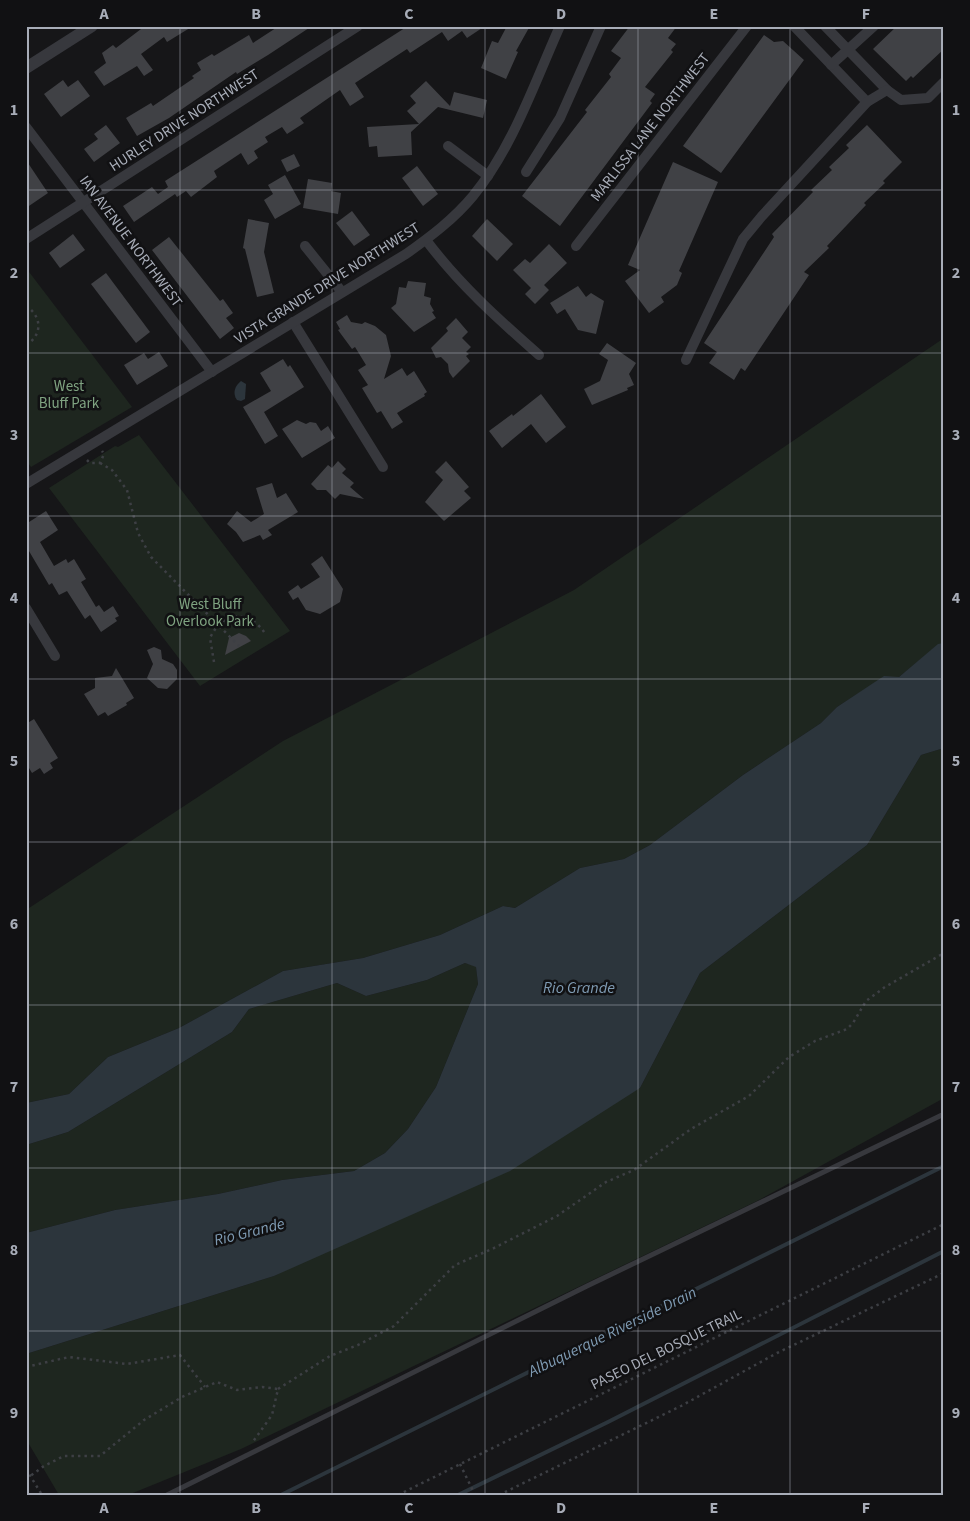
<svg xmlns="http://www.w3.org/2000/svg" width="970" height="1521" font-family="'Source Sans 3',sans-serif">
	<style>
		.green { fill: #1e261f }
		.water { fill: #2c353c }
		.lines { fill: none; stroke-linecap: round; stroke-linejoin: round }
		.stream { stroke: #2c353c; stroke-width: 4 }
		.building { fill: #404145 }
		.path { stroke: #3d3f44; stroke-width: 2.5; stroke-dasharray: 2.5 4; stroke-linecap: butt }
		.service { stroke: #37383d; stroke-width: 5 }
		.minor { stroke: #37383d; stroke-width: 10 }
		.tertiary { stroke: #37383d; stroke-width: 12 }
		.path-bridge { stroke: #3d3f44; stroke-width: 2.5; stroke-dasharray: 2.5 4; stroke-linecap: butt }
		.grid { fill: none; stroke: #a8adb8; stroke-width: 1; stroke-opacity: 0.55 }
		.labels { text-anchor: middle; stroke-width: 5; stroke-linejoin: round; paint-order: stroke }
		.street-label { font-size: 15px; fill: #a8adb8; stroke: #111113 }
		.park-label { font-size: 15px; fill: #7fa381; stroke: #111113 }
		.water-label { font-size: 16px; font-style: italic; fill: #7f9bb3; stroke: #111113 }
		.neatline { fill: none; stroke: #a8adb8; stroke-width: 2 }
		.grid-label { font-size: 16px; text-anchor: middle; font-weight: bold; fill: #a8adb8 }
	</style>
	<rect width="100%" height="100%" fill="#161618"/>
	<!-- green -->
	<g class="green">
		<polygon points="26,268 132,407 31,467 26,460"/>
		<polygon points="944,338 944,643 938,645 899,677 884,677 837,707 821,723 743,775 650,845 624,859 580,868 515,908 503,906 440,935 363,958 283,971 179,1028 108,1057 69,1094 26,1103 26,910 283,741 574,590"/>
		<polygon points="139,435 290,631 200,686 49,488 115,446 118,447"/>
		<polygon points="944,748 944,1098 757,1201 241,1449 128,1495 59,1495 26,1439 26,1354 274,1276 640,1088 700,973 867,845 921,755"/>
		<polygon points="465,963 476,966 478,984 436,1087 408,1129 385,1153 354,1171 282,1180 218,1194 115,1210 26,1233 26,1145 68,1132 232,1032 249,1009 337,983 366,996 427,980"/>
	</g>
	<!-- water -->
	<g class="water">
		<path d="M241,381L246,384L245,399L241,401L237,400C232,393 235,386 241,381Z"/>
		<polygon points="944,643 944,748 921,755 867,845 700,973 640,1088 510,1171 274,1276 26,1354 26,1233 115,1210 218,1194 282,1180 354,1171 385,1153 408,1129 436,1087 478,984 476,967 465,963 427,980 366,996 337,983 249,1009 232,1032 68,1132 26,1145 26,1103 69,1094 108,1057 179,1028 283,971 363,958 440,935 503,906 515,908 580,868 624,859 650,845 743,775 821,723 837,707 884,676 899,677 938,644"/>
	</g>
	<g class="lines">
		<!-- stream -->
		<g class="stream">
			<polyline points="281,1495 944,1166"/>
			<polyline points="458,1495 608,1422 944,1251"/>
		</g>
	</g>
	<!-- building -->
	<g class="building">
		<polygon points="145,26 193,26 167,42 164,37 141,54 153,70 144,76 137,66 104,86 94,72 106,63 102,53 113,45 116,48"/>
		<polygon points="279,26 312,26 268,55 237,74 236,72 169,118 137,136 126,118 151,103 153,106 194,78 192,76 201,70 197,63 212,54 214,56 249,35 253,43"/>
		<polygon points="408,26 485,26 467,38 462,31 448,41 442,32 410,53 407,49 355,83 364,97 350,106 340,90 300,118 304,123 287,134 282,127 265,137 268,142 254,151 258,158 248,165 241,153 214,171 217,177 191,197 186,191 177,197 175,194 134,222 123,206 152,187 158,194 168,187 165,181"/>
		<polygon points="507,26 530,26 516,51 518,52 506,79 481,68 492,41 498,43"/>
		<polygon points="630,26 677,26 668,38 676,44 671,50 673,52 645,87 655,94 650,101 652,103 560,226 522,196 587,112 585,110 611,77 609,74 621,58 611,51"/>
		<polygon points="897,26 944,26 944,49 913,78 911,76 906,81 873,49"/>
		<polygon points="764,35 774,42 783,41 804,60 721,173 683,146"/>
		<polygon points="63,80 68,87 78,80 90,96 61,117 44,94"/>
		<polygon points="426,81 450,106 454,92 487,100 483,118 438,107 411,132 412,155 378,157 377,146 369,147 367,127 419,124 407,111 416,103 410,96"/>
		<polygon points="106,125 120,143 94,162 84,149 98,139 94,134"/>
		<polygon points="867,125 902,162 883,181 885,183 864,203 866,205 827,246 829,248 804,272 809,275 745,371 741,368 734,380 709,363 717,352 704,343 774,237 772,234 813,192 811,190 832,170 829,167 849,148 846,145"/>
		<polygon points="294,154 300,166 287,172 281,160"/>
		<polygon points="26,160 48,193 26,208"/>
		<polygon points="673,162 718,182 679,271 682,273 677,285 661,297 664,302 649,313 625,281 640,270 628,265"/>
		<polygon points="417,166 438,194 423,206 402,178"/>
		<polygon points="285,175 301,204 275,219 264,200 273,194 268,185"/>
		<polygon points="308,179 332,183 331,191 341,193 338,214 303,208"/>
		<polygon points="352,211 370,235 354,246 336,223"/>
		<polygon points="248,219 269,223 264,252 274,293 257,297 245,249 243,248"/>
		<polygon points="487,219 513,244 497,261 472,236"/>
		<polygon points="73,234 85,250 60,268 49,253"/>
		<polygon points="169,237 220,301 223,299 233,313 226,318 234,328 220,339 152,250"/>
		<polygon points="549,244 567,263 544,285 549,290 535,304 525,294 531,288 513,270 525,259 530,263"/>
		<polygon points="106,273 150,332 136,343 91,284"/>
		<polygon points="408,281 426,283 424,296 431,298 430,304 434,311 432,312 436,318 414,332 391,308 396,304 399,287 406,288"/>
		<polygon points="578,286 586,297 591,293 604,301 596,334 578,330 565,309 557,314 550,303"/>
		<polygon points="347,315 351,322 362,324 365,322 375,326 386,335 391,356 384,379 402,368 407,376 414,371 427,392 424,394 425,396 397,413 403,422 392,429 381,411 377,413 362,388 368,385 358,370 366,365 355,347 352,349 338,330 340,329 336,322"/>
		<polygon points="456,318 468,332 462,338 471,347 466,352 469,354 466,356 470,361 453,378 449,372 448,364 441,357 436,358 431,348 448,331 446,328"/>
		<polygon points="607,343 636,363 629,374 634,385 627,388 628,390 592,405 584,389 600,381 608,360 599,354"/>
		<polygon points="159,352 168,366 137,385 124,365 144,353 148,359"/>
		<polygon points="283,359 288,367 290,365 304,387 264,412 278,436 265,444 243,407 271,391 260,373"/>
		<polygon points="541,394 566,427 546,443 531,424 502,448 489,431 512,414 513,416"/>
		<polygon points="297,420 306,424 310,422 316,423 321,431 328,426 335,438 302,458 282,429"/>
		<polygon points="338,461 346,469 342,473 354,483 350,487 364,499 340,494 335,499 326,490 317,490 311,484 328,465 332,468"/>
		<polygon points="446,461 469,487 464,491 471,498 444,521 425,502 443,480 435,472"/>
		<polygon points="272,483 277,498 286,493 298,512 268,530 272,535 263,540 260,535 243,542 236,532 227,524 237,511 251,522 264,514 256,488"/>
		<polygon points="46,511 58,530 40,542 54,566 66,559 68,563 74,559 86,579 81,582 96,607 99,605 104,612 113,606 119,616 115,618 117,621 101,632 90,615 85,619 67,591 59,595 52,583 49,585 26,546 26,524"/>
		<polygon points="322,556 343,589 340,602 320,614 306,610 298,597 293,600 288,592 298,585 301,589 320,577 311,564"/>
		<polygon points="239,633 246,636 251,641 225,655 229,638"/>
		<polygon points="154,647 161,650 162,659 173,664 177,670 177,679 167,689 158,688 147,678 153,664 147,650"/>
		<polygon points="116,668 134,698 126,703 127,705 108,716 105,712 98,716 84,694 95,688 95,678 112,676"/>
		<polygon points="34,719 58,758 50,763 53,768 44,774 40,768 32,773 26,763 26,724"/>
	</g>
	<g class="lines">
		<!-- path -->
		<g class="path">
			<path d="M26,306C42,316 43,335 26,345"/>
			<polyline points="87,460 90,463 100,463 104,454 102,451"/>
			<polyline points="100,463 112,470 127,490 138,533 151,557 239,646"/>
			<path d="M214,662L210,638C223,610 250,609 266,635"/>
			<polyline points="26,1367 69,1357 127,1364 180,1355 205,1387"/>
			<polyline points="278,1389 330,1356 358,1345 394,1326 455,1265 492,1249 557,1216 606,1182 634,1170 691,1129 749,1096 789,1057 815,1041 847,1029 853,1023 866,1001 885,987 944,953"/>
			<polyline points="460,1464 475,1495"/>
			<polyline points="26,1479 44,1466 64,1456 100,1456 144,1420 182,1397 217,1382 237,1390 262,1387 278,1389 272,1415 252,1443"/>
			<polyline points="398,1495 944,1224"/>
			<polyline points="499,1495 681,1406 777,1353 944,1273"/>
		</g>
		<!-- service -->
		<polyline class="service" points="167,1495 587,1286 944,1114"/>
		<!-- minor -->
		<g class="minor">
			<polyline points="794,26 867,102"/>
			<polyline points="825,26 887,90"/>
			<polyline points="831,65 874,26"/>
			<polyline points="26,127 212,372"/>
			<polyline points="448,146 488,176"/>
			<polyline points="526,172 560,118 601,26"/>
			<polyline points="26,239 358,26"/>
			<path d="M426,240C459,284 498,319 539,355"/>
			<polyline points="305,246 342,292"/>
			<polyline points="576,246 747,26"/>
			<polyline points="293,322 383,467"/>
			<polyline points="686,360 743,239 762,216 867,102 887,90 901,100 928,98 944,82"/>
			<path d="M26,484L406,254C430,237 454,219 473,196C513,147 534,84 560,26"/>
			<polyline points="26,608 55,656"/>
		</g>
		<!-- tertiary -->
		<polyline class="tertiary" points="26,68 92,26"/>
		<!-- path-bridge -->
		<polyline class="path-bridge" points="26,1469 42,1495"/>
	</g>
	<!-- grid -->
	<path class="grid" d="M180,26V1495M332,26V1495M485,26V1495M638,26V1495M790,26V1495M26,190H944M26,353H944M26,516H944M26,679H944M26,842H944M26,1005H944M26,1168H944M26,1331H944"/>
	<g class="labels">
		<!-- street labels -->
		<g class="street-label">
			<text transform="translate(184 120) rotate(-33)" y="5">HURLEY DRIVE NORTHWEST</text>
			<text transform="translate(650 127) rotate(-52)" y="5">MARLISSA LANE NORTHWEST</text>
			<text transform="translate(131 241) rotate(53)" y="5">IAN AVENUE NORTHWEST</text>
			<text transform="translate(327 283) rotate(-32)" y="5">VISTA GRANDE DRIVE NORTHWEST</text>
			<text transform="translate(666 1349) rotate(-26)" y="5">PASEO DEL BOSQUE TRAIL</text>
		</g>
		<!-- park labels -->
		<g class="park-label">
			<text x="69" y="391">West<tspan x="69" dy="17">Bluff Park</tspan></text>
			<text x="210" y="609">West Bluff<tspan x="210" dy="17">Overlook Park</tspan></text>
		</g>
		<!-- water labels -->
		<g class="water-label">
			<text x="579" y="993">Rio Grande</text>
			<text transform="translate(249 1231) rotate(-14)" y="6">Rio Grande</text>
			<text transform="translate(612 1331) rotate(-26)" y="6">Albuquerque Riverside Drain</text>
		</g>
	</g>
	<!-- border -->
	<rect width="970" height="1521" fill="none" stroke="#111113" stroke-width="55"/>
	<rect x="28" y="28" width="914" height="1466" class="neatline"/>
	<g class="grid-label">
		<text x="104" y="19">A</text>
		<text x="256" y="19">B</text>
		<text x="409" y="19">C</text>
		<text x="561" y="19">D</text>
		<text x="714" y="19">E</text>
		<text x="866" y="19">F</text>
		<text x="14" y="115">1</text>
		<text x="956" y="115">1</text>
		<text x="14" y="278">2</text>
		<text x="956" y="278">2</text>
		<text x="14" y="440">3</text>
		<text x="956" y="440">3</text>
		<text x="14" y="603">4</text>
		<text x="956" y="603">4</text>
		<text x="14" y="766">5</text>
		<text x="956" y="766">5</text>
		<text x="14" y="929">6</text>
		<text x="956" y="929">6</text>
		<text x="14" y="1092">7</text>
		<text x="956" y="1092">7</text>
		<text x="14" y="1255">8</text>
		<text x="956" y="1255">8</text>
		<text x="14" y="1418">9</text>
		<text x="956" y="1418">9</text>
		<text x="104" y="1513">A</text>
		<text x="256" y="1513">B</text>
		<text x="409" y="1513">C</text>
		<text x="561" y="1513">D</text>
		<text x="714" y="1513">E</text>
		<text x="866" y="1513">F</text>
	</g>
</svg>
